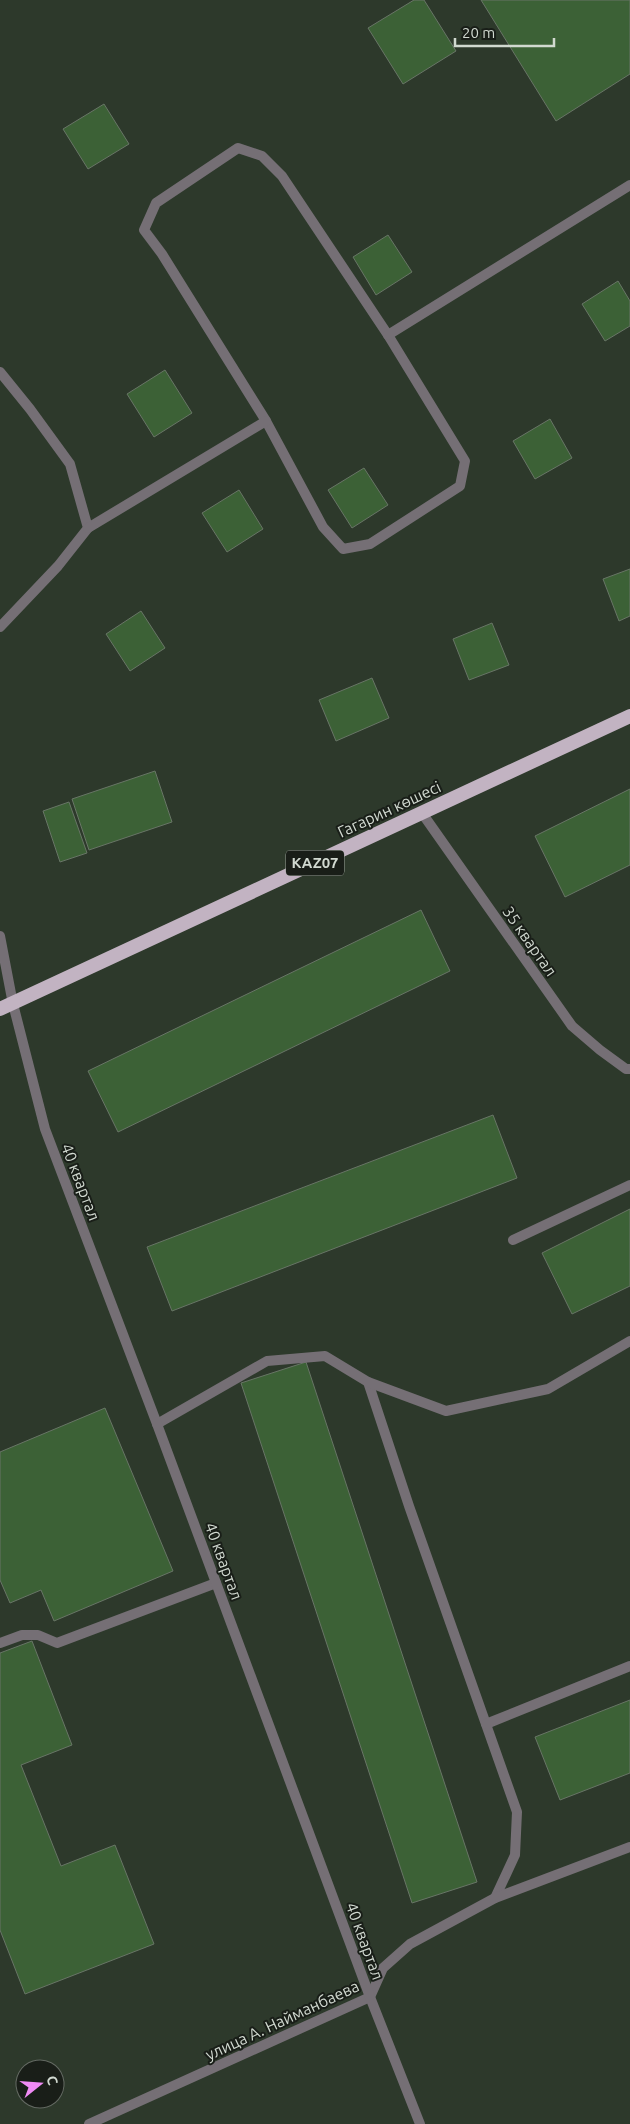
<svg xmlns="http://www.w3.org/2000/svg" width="630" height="2124" font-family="Ubuntu,sans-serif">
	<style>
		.building { fill: #3c6136; stroke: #687566 }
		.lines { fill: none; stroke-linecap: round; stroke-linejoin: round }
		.service { stroke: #756f75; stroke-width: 10 }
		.minor { stroke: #756f75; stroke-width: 10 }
		.trunk { stroke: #c2b3c2; stroke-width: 14 }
		.labels { text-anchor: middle; stroke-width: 4; stroke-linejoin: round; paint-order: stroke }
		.shield { fill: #191e18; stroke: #9aa199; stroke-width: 1 }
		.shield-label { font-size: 15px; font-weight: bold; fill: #d1d9d0 }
		.street-label { font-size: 16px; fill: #d1d9d0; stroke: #191e18 }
	</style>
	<rect width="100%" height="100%" fill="#2d392b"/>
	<!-- building -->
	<g class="building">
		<polygon points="414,0 424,0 456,51 403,84 368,28"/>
		<polygon points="481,0 630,0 630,74 556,121"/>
		<polygon points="104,104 129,144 88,169 63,129"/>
		<polygon points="388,235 412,272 376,295 353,257"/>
		<polygon points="618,281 630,301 630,326 605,341 582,304"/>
		<polygon points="165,370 192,413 154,437 127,394"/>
		<polygon points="550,419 572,458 535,479 513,441"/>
		<polygon points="364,468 388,505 352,528 328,490"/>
		<polygon points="239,490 263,529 227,552 202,513"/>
		<polygon points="630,569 630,616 619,621 603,579"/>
		<polygon points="141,611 165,648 130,671 106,634"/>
		<polygon points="492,623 509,665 469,680 453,639"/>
		<polygon points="372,678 389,718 336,741 319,700"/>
		<polygon points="155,771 172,822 89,850 72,799"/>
		<polygon points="630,789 630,865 565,897 535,836"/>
		<polygon points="69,802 87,853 60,862 43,811"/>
		<polygon points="421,910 450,971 118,1132 88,1071"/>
		<polygon points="493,1115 517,1178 172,1311 147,1247"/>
		<polygon points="630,1209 630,1286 572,1314 542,1253"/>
		<polygon points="306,1362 477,1882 412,1903 241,1383"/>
		<polygon points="105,1408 173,1571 54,1621 41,1590 10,1603 0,1580 0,1452"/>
		<polygon points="32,1641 72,1745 21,1765 61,1866 115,1845 154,1944 25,1994 0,1930 0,1653"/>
		<polygon points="630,1700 630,1773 560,1800 535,1737"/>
	</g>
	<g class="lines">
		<!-- service -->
		<g class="service">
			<polyline points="422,813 572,1026 600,1050 626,1069 630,1069"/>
			<polyline points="513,1240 630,1185"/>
			<polyline points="368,1382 409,1506 517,1812 515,1855 495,1898"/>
			<polyline points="157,1424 267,1361 325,1356 368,1382 446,1411 548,1389 630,1341"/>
			<polyline points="0,1643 22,1635 38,1635 57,1643 216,1583"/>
			<polyline points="486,1724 630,1666"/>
			<polyline points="89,2124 370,1997 383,1968 410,1944 495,1898 630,1847"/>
		</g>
		<!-- minor -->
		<g class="minor">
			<polygon points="238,148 262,156 282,176 388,335 465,461 460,486 370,544 343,549 323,527 266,421 162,254 144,230 156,203"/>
			<polyline points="388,335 630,185"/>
			<polyline points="0,372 30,409 70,464 88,528 58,566 0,627"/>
			<polyline points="88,528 266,421"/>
			<polyline points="0,936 13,1004 45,1129 157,1424 370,1997 420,2124"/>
		</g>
		<!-- trunk -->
		<polyline class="trunk" points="0,1009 630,716"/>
	</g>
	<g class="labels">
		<!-- shield labels -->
		<rect class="shield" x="286" y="850.5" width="58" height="25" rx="4"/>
		<g class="shield-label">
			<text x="315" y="868">KAZ07</text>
		</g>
		<!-- street labels -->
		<g class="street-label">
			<text transform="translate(389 809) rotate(-25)" y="6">Гагарин көшесі</text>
			<text transform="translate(530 941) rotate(55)" y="6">35 квартал</text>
			<text transform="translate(81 1182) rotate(69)" y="6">40 квартал</text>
			<text transform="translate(224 1561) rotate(70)" y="6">40 квартал</text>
			<text transform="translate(365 1941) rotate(70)" y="6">40 квартал</text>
			<text transform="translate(282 2020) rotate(-25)" y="6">улица А. Найманбаева</text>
		</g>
	</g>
	<!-- north arrow -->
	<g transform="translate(40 2084) rotate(73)"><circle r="24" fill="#191e18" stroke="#636962"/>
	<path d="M0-4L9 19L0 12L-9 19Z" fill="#f08bf5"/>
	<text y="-8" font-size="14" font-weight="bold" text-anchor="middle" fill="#d1d9d0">С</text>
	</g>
	<!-- scale -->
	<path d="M455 38v8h99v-8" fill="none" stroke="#d1d9d0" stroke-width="2.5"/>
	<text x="462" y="38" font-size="15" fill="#d1d9d0" stroke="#191e18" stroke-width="4" paint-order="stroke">20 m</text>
</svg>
